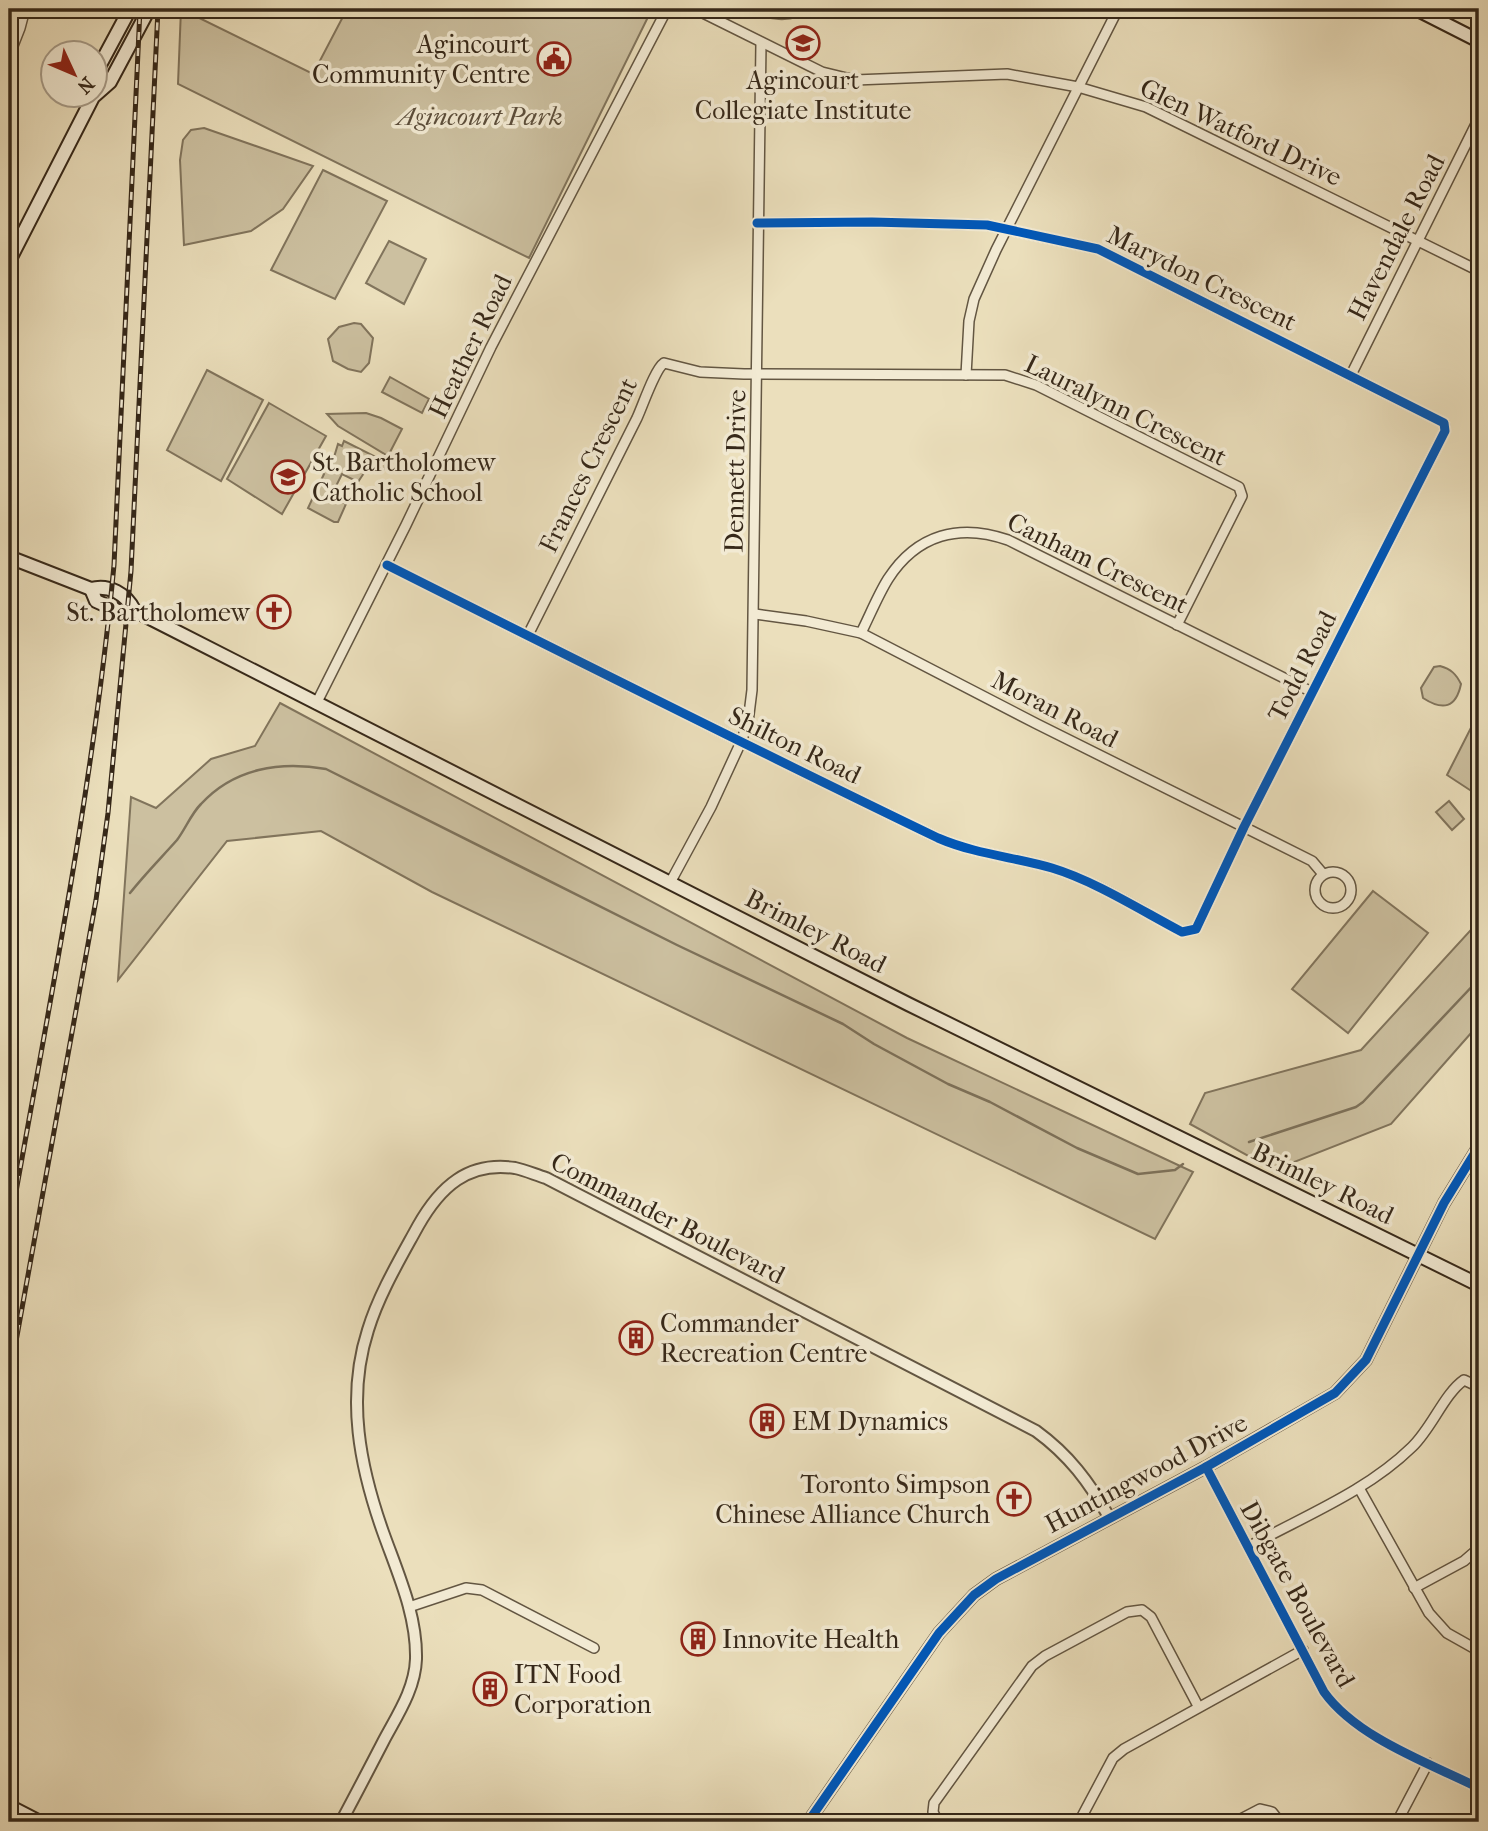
<svg xmlns="http://www.w3.org/2000/svg" width="1488" height="1831" font-family="'IM FELL French Canon',serif">
	<style>
		.green { fill: #ccc0a0; stroke: #81745c; stroke-width: 2 }
		.lines { fill: none; stroke-linecap: round; stroke-linejoin: round }
		.stream { stroke: #7d715a; stroke-width: 2.5 }
		.minor-casing { stroke: #635642; stroke-width: 12 }
		.tertiary-casing { stroke: #635642; stroke-width: 14 }
		.secondary-casing { stroke: #362819; stroke-width: 16 }
		.minor { stroke: #f2ead3; stroke-width: 9 }
		.tertiary { stroke: #f2ead3; stroke-width: 10 }
		.secondary { stroke: #f2ead3; stroke-width: 12 }
		.rail-casing { stroke: #362819; stroke-width: 5 }
		.rail { stroke: #f2ead3; stroke-width: 2.5; stroke-dasharray: 8; stroke-linecap: butt }
		.cycleway-casing { stroke: #f2ead3; stroke-width: 13 }
		.cycleway { stroke: #0057b8; stroke-width: 9 }
		.labels { text-anchor: middle; stroke-width: 7; stroke-linejoin: round; paint-order: stroke }
		.poi-label { font-size: 26px; fill: #362819; stroke: #f2ead3; text-anchor: start }
		.park-label { font-size: 26px; font-style: italic; fill: #5c4e3b; stroke: #f2ead3 }
		.street-label { font-size: 26px; fill: #362819; stroke: #f2ead3 }
	</style>
	<rect width="100%" height="100%" fill="#ebdfbc"/>
	<filter id="stains"><feTurbulence type="fractalNoise" baseFrequency=".00286" numOctaves="4"/><feColorMatrix values="0 0 0 0 .2 0 0 0 0 .09 0 0 0 0 .02 0 0 0 .5 -.17"/></filter>
	<radialGradient id="worn" r=".72"><stop offset=".6" stop-color="#630" stop-opacity="0"/><stop offset="1" stop-color="#630" stop-opacity=".3"/></radialGradient>
	<!-- green -->
	<g class="green">
		<polygon points="181,9 313,74 347,9 652,9 529,258 178,84"/>
		<path d="M744,9L779,11L813,9C790,25 768,20 744,9Z"/>
		<polygon points="204,128 313,166 283,209 251,231 184,245 180,160 183,140 191,130"/>
		<polygon points="323,170 387,201 335,299 271,270"/>
		<polygon points="389,241 426,259 404,304 366,283"/>
		<polygon points="354,323 361,324 373,338 369,363 361,372 348,369 333,361 328,339 339,327"/>
		<polygon points="207,370 263,400 221,481 167,450"/>
		<polygon points="390,377 429,399 422,413 382,392"/>
		<polygon points="269,403 326,436 282,514 227,479"/>
		<polygon points="366,413 381,418 402,429 388,456 338,426 327,414"/>
		<polygon points="344,441 374,456 386,465 384,470 370,464 358,482 342,474 331,496 346,504 338,522 334,522 308,508 324,474 313,467 316,460 331,467 338,444 342,446"/>
		<path d="M1440,666C1451,669 1456,674 1461,684C1456,708 1443,711 1423,698L1421,688L1434,667Z"/>
		<polygon points="280,703 907,1038 1193,1172 1155,1239 432,892 321,831 227,841 118,980 131,797 156,808 211,759 255,746"/>
		<polygon points="1479,712 1479,796 1447,775"/>
		<polygon points="1449,801 1464,819 1452,830 1436,812"/>
		<polygon points="1373,891 1428,933 1348,1033 1292,989"/>
		<polygon points="1479,921 1479,1024 1391,1124 1274,1170 1190,1124 1205,1093 1361,1050"/>
	</g>
	<g class="lines">
		<!-- stream -->
		<g class="stream">
			<path d="M130,893C145,874 161,858 177,840C186,828 191,814 201,804C234,768 280,761 326,769L677,945L843,1024L874,1044L948,1084L990,1102L1077,1148L1138,1174L1175,1170L1183,1164"/>
			<polyline points="1249,1142 1356,1107 1363,1102 1479,979"/>
		</g>
		<defs>
			<g id="minor">
				<polyline points="695,9 822,72 855,80 1007,74 1078,87 1146,107 1479,271"/>
				<polyline points="9,56 20,28 25,9"/>
				<polyline points="966,375 969,321 974,299 996,250 1118,9"/>
				<polyline points="1351,375 1479,118"/>
				<path d="M387,565C570,657 753,749 938,838C975,854 1014,857 1052,868C1095,881 1142,911 1182,932L1196,929L1244,827L1445,431L1444,423L1098,249L987,225L872,222L757,223"/>
				<polyline points="755,614 806,621 861,633 1037,724 1312,861 1323,874"/>
				<path d="M861,633C870,615 878,595 888,579C917,534 960,523 1008,540L1312,692"/>
				<path d="M528,635L637,418C643,405 655,369 664,363L700,372L744,374L1005,375L1036,385L1229,482L1239,487L1242,496L1177,625"/>
				<polyline points="316,704 406,525 491,347 667,9"/>
				<circle cx="1333" cy="890" r="18"/>
				<polyline points="671,881 711,807 741,742 748,722 752,690 761,43"/>
				<path d="M1206,1467L1324,1692C1357,1738 1429,1763 1479,1788"/>
				<polyline points="1359,1488 1429,1613 1447,1633 1479,1651"/>
				<path d="M1248,1547C1304,1516 1366,1492 1412,1447C1432,1428 1444,1394 1464,1380L1479,1387"/>
				<polyline points="1414,1588 1464,1561 1479,1548"/>
				<polyline points="409,1607 466,1588 482,1590 594,1648"/>
				<polyline points="938,1822 933,1812 934,1803 1032,1666 1045,1656 1127,1612 1142,1610 1151,1617 1198,1706"/>
				<polyline points="1079,1822 1113,1758 1124,1749 1303,1650"/>
				<polyline points="1235,1822 1260,1809 1272,1812 1280,1822"/>
				<polyline points="1397,1822 1428,1763"/>
			</g>
			<g id="tertiary">
				<path d="M341,1822C355,1796 369,1769 383,1742C396,1717 415,1690 416,1659C417,1615 398,1574 383,1532C360,1467 346,1398 368,1330C379,1294 400,1259 418,1226C440,1187 468,1161 515,1168C525,1170 536,1175 546,1178L1036,1431C1069,1455 1089,1482 1109,1517"/>
				<polyline points="808,1822 939,1633 974,1595 996,1579 1206,1467 1335,1393 1366,1360 1444,1203 1479,1146"/>
			</g>
			<g id="secondary">
				<polyline points="1416,9 1479,41"/>
				<polyline points="94,76 130,9"/>
				<polyline points="9,261 93,97 110,82 149,9"/>
				<path d="M9,557L91,589C109,584 126,594 134,610L908,1004L1479,1285"/>
				<polyline points="91,589 96,601 127,615 134,610"/>
				<polyline points="9,1806 40,1822"/>
			</g>
		</defs>
		<!-- minor casing -->
		<use href="#minor" class="minor-casing"/>
		<!-- tertiary casing -->
		<use href="#tertiary" class="tertiary-casing"/>
		<!-- secondary casing -->
		<use href="#secondary" class="secondary-casing"/>
		<!-- minor -->
		<use href="#minor" class="minor"/>
		<!-- tertiary -->
		<use href="#tertiary" class="tertiary"/>
		<!-- secondary -->
		<use href="#secondary" class="secondary"/>
		<defs>
			<g id="rail">
				<path d="M9,1231C48,1010 93,789 114,565L140,9"/>
				<polyline points="9,1380 96,900 108,813 131,571 158,9"/>
			</g>
		</defs>
		<!-- rail casing -->
		<use href="#rail" class="rail-casing"/>
		<!-- rail -->
		<use href="#rail" class="rail"/>
		<defs>
			<g id="cycleway">
				<path d="M387,565C570,657 753,749 938,838C975,854 1014,857 1052,868C1095,881 1142,911 1182,932L1196,929L1244,827L1445,431L1444,423L1098,249L987,225L872,222L757,223"/>
				<path d="M1206,1467L1324,1692C1357,1738 1429,1763 1479,1788"/>
				<polyline points="808,1822 939,1633 974,1595 996,1579 1206,1467 1335,1393 1366,1360 1444,1203 1479,1146"/>
			</g>
		</defs>
		<!-- cycleway casing -->
		<use href="#cycleway" class="cycleway-casing"/>
		<!-- cycleway -->
		<use href="#cycleway" class="cycleway"/>
	</g>
	<!-- icons -->
	<defs>
		<symbol id="school-ring" viewBox="-11 -11 22 22"><circle r="9.5" fill="#f2ead3" stroke="#8f2418" stroke-width="1.5"/><path d="M0-5L7-2L0 1L-7-2ZM-4 1L0 2.5L4 1V4Q0 6-4 4Z" fill="#8f2418"/></symbol>
		<symbol id="civic-ring" viewBox="-11 -11 22 22"><circle r="9.5" fill="#f2ead3" stroke="#8f2418" stroke-width="1.5"/><path d="M-.6-6.5H3V-4.5H.6V-3L4-1V1h2V6H-6V1h2V-1L-.6-3ZM-1.2 2.5V6h2.4V2.5Z" fill="#8f2418"/></symbol>
		<symbol id="church-ring" viewBox="-11 -11 22 22"><circle r="9.5" fill="#f2ead3" stroke="#8f2418" stroke-width="1.5"/><path d="M-1.2-6h2.4v3.5h3.3v2.4h-3.3V6h-2.4V-.1h-3.3v-2.4h3.3Z" fill="#8f2418"/></symbol>
		<symbol id="building-ring" viewBox="-11 -11 22 22"><circle r="9.5" fill="#f2ead3" stroke="#8f2418" stroke-width="1.5"/><path d="M-4-6H4V6H1V3H-1V6H-4ZM-2.5-4.3h1.7v1.8h-1.7ZM.8-4.3h1.7v1.8H.8ZM-2.5-1h1.7V.8h-1.7ZM.8-1h1.7V.8H.8Z" fill="#8f2418"/></symbol>
	</defs>
	<g fill-rule="evenodd">
		<use href="#school-ring" x="784" y="24" width="38" height="38"/>
		<use href="#civic-ring" x="535" y="40" width="38" height="38"/>
		<use href="#school-ring" x="269" y="458" width="38" height="38"/>
		<use href="#church-ring" x="255" y="593" width="38" height="38"/>
		<use href="#building-ring" x="617" y="1319" width="38" height="38"/>
		<use href="#building-ring" x="748" y="1402" width="38" height="38"/>
		<use href="#church-ring" x="995" y="1480" width="38" height="38"/>
		<use href="#building-ring" x="679" y="1620" width="38" height="38"/>
		<use href="#building-ring" x="471" y="1670" width="38" height="38"/>
	</g>
	<g class="labels">
		<!-- poi labels -->
		<g class="poi-label">
			<text x="530" y="53" text-anchor="end">Agincourt<tspan x="530" dy="30">Community Centre</tspan></text>
			<text x="803" y="89" text-anchor="middle">Agincourt<tspan x="803" dy="30">Collegiate Institute</tspan></text>
			<text x="312" y="471">St. Bartholomew<tspan x="312" dy="30">Catholic School</tspan></text>
			<text x="250" y="621" text-anchor="end">St. Bartholomew</text>
			<text x="660" y="1332">Commander<tspan x="660" dy="30">Recreation Centre</tspan></text>
			<text x="792" y="1430">EM Dynamics</text>
			<text x="990" y="1493" text-anchor="end">Toronto Simpson<tspan x="990" dy="30">Chinese Alliance Church</tspan></text>
			<text x="722" y="1648">Innovite Health</text>
			<text x="514" y="1683">ITN Food<tspan x="514" dy="30">Corporation</tspan></text>
		</g>
		<!-- park labels -->
		<g class="park-label">
			<text x="480" y="125">Agincourt Park</text>
		</g>
		<!-- street labels -->
		<g class="street-label">
			<text transform="translate(1241 132) rotate(25)" y="9">Glen Watford Drive</text>
			<text transform="translate(1396 237) rotate(-63)" y="9">Havendale Road</text>
			<text transform="translate(1202 278) rotate(26)" y="9">Marydon Crescent</text>
			<text transform="translate(470 346) rotate(-64)" y="9">Heather Road</text>
			<text transform="translate(1126 410) rotate(26)" y="9">Lauralynn Crescent</text>
			<text transform="translate(588 465) rotate(-64)" y="9">Frances Crescent</text>
			<text transform="translate(735 471) rotate(-89)" y="9">Dennett Drive</text>
			<text transform="translate(1098 563) rotate(26)" y="9">Canham Crescent</text>
			<text transform="translate(1302 666) rotate(-63)" y="9">Todd Road</text>
			<text transform="translate(1055 709) rotate(27)" y="9">Moran Road</text>
			<text transform="translate(795 745) rotate(26)" y="9">Shilton Road</text>
			<text transform="translate(816 931) rotate(27)" y="9">Brimley Road</text>
			<text transform="translate(1323 1183) rotate(26)" y="9">Brimley Road</text>
			<text transform="translate(668 1218) rotate(27)" y="9">Commander Boulevard</text>
			<text transform="translate(1146 1473) rotate(-28)" y="9">Huntingwood Drive</text>
			<text transform="translate(1298 1594) rotate(61)" y="9">Dibgate Boulevard</text>
		</g>
	</g>
	<!-- margin -->
	<rect width="1488" height="1831" fill="none" stroke="#ebdfbc" stroke-width="35"/>
	<rect x="10" y="10" width="1467" height="1810" fill="none" stroke="#362819" stroke-width="3.5"/>
	<rect x="18" y="18" width="1453" height="1796" fill="none" stroke="#362819" stroke-width="2"/>
	<!-- north arrow -->
	<g transform="translate(74 74) rotate(134)"><circle r="33" fill="#f2ead3" stroke="#a79c89" stroke-width="2"/>
	<path d="M0-5L12 26L0 18L-12 26Z" fill="#8f2418"/>
	<text y="-10" font-size="19" font-weight="bold" text-anchor="middle" fill="#362819">N</text>
	</g>
	<rect width="100%" height="100%" filter="url(#stains)"/>
	<rect width="100%" height="100%" fill="url(#worn)"/>
</svg>
